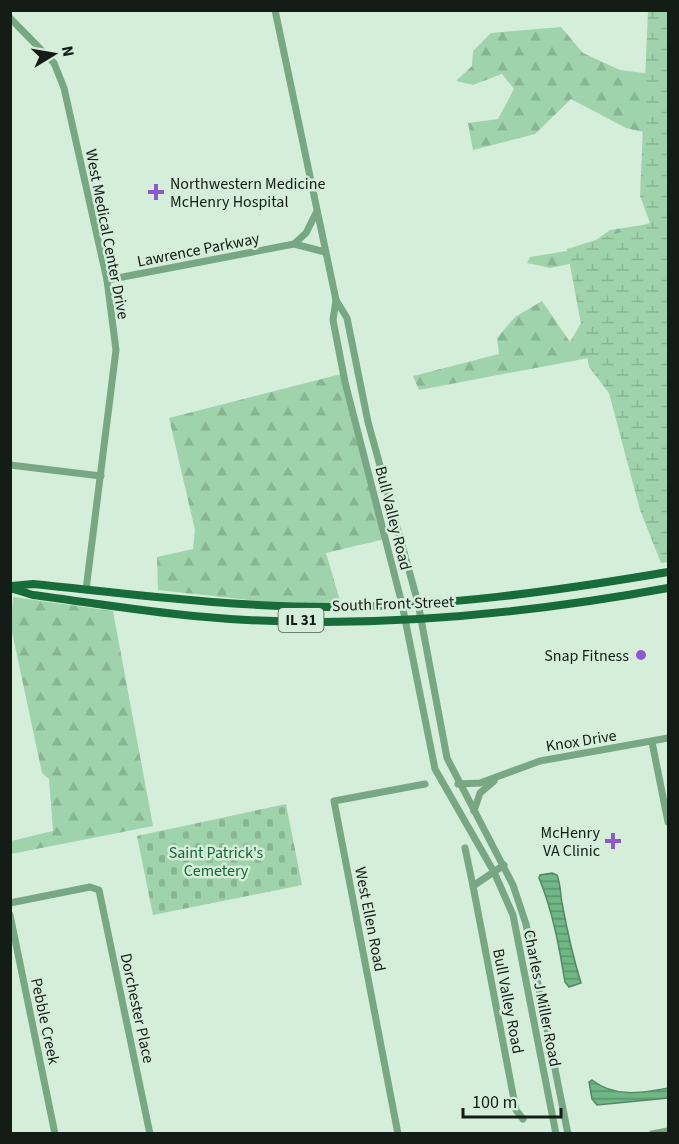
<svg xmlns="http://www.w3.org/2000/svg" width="679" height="1144" font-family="'Source Sans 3',sans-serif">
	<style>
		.forest { fill: url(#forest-firs) }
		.wetland { fill: url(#wetland-marsh) }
		.cemetery { fill: url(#cemetery-stones) }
		.water { fill: url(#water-rules); stroke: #538863; stroke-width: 1.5 }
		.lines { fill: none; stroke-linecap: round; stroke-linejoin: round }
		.minor { stroke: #77a783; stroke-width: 7 }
		.major { stroke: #186c39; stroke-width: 8 }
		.poi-dot { fill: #8f58d1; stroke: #d5eeda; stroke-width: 2 }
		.labels { text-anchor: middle; stroke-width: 5; stroke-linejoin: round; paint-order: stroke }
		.shield { fill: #d5eeda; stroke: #4d5b50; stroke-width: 1.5 }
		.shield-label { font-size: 15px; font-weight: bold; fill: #131c15 }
		.poi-label { font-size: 16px; fill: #131c15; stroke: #d5eeda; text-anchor: end }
		.street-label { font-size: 16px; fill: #131c15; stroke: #d5eeda }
		.park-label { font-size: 16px; fill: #176636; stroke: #d5eeda }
	</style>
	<defs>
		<pattern id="forest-firs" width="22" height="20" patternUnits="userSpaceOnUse" patternTransform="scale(1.5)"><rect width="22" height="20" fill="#9fd3ac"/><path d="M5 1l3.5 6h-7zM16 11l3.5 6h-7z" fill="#88b593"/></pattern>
		<pattern id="wetland-marsh" width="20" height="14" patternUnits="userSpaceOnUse" patternTransform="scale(1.5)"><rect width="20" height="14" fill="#9fd3ac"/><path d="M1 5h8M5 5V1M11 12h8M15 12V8" fill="none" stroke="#88b593"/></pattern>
		<pattern id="cemetery-stones" width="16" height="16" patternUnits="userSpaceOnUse" patternTransform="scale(1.5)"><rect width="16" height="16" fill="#9fd3ac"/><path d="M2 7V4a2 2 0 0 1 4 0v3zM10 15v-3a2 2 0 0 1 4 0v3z" fill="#88b593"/></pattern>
		<pattern id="water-rules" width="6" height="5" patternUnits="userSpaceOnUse" patternTransform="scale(1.5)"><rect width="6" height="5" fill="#6fb784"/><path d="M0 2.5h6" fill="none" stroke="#5a946b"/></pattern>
	</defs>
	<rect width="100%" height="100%" fill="#d5eeda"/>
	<!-- forest -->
	<g class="forest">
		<polygon points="668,11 665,137 626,128 571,99 535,134 473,150 468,123 498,119 514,89 502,74 473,85 456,81 472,66 473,51 491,33 561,27 583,53 620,70 652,74"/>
		<polygon points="668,182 668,343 419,390 413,376 499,354 497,338 515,317 542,301 570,342 599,293 599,258 550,268 527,263 530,257 585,248 610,230 656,223"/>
		<polygon points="341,374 385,539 326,553 341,604 296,605 158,590 157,557 193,549 195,530 169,418"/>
		<polygon points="13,597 113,611 153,826 11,854 11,841 53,831 49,779 42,773 11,627"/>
	</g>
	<!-- wetland -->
	<polygon class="wetland" points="648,11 668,11 668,562 661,563 640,510 609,393 589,367 567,249 650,223 640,196"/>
	<!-- cemetery -->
	<polygon class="cemetery" points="286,804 302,885 153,915 137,836"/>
	<!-- water -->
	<g class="water">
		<path d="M552,873L557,875C561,885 560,893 562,903C567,930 573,957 581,983L569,987L565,982C559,946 553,912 539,878L540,875Z"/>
		<path d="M592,1080C615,1098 641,1093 668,1088V1098L597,1105L592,1099L589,1082Z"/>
	</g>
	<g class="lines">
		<!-- minor -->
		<g class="minor">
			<polyline points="275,10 336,300 333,320 345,382 402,604 435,769 494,872 513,915 556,1134"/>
			<polyline points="10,18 54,63 64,88 107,280 116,350 86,590"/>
			<polyline points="294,244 306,233 316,213"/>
			<polyline points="107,280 294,244 325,252"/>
			<polyline points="336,300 347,318 368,422 418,603 447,758 513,885 526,924 568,1134"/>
			<polyline points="10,465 101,476"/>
			<polyline points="652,742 668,822"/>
			<polyline points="458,784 480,783 540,761 668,738"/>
			<polyline points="474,811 480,793 494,781"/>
			<polyline points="465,848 473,886"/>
			<polyline points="504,865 473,886 516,1110 523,1119"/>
			<polyline points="10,903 90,887 99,890 150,1134"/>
			<polyline points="10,915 55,1134"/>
			<polyline points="398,1134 334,801 425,784"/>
			<polyline points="652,1134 668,1131"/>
		</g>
		<!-- major -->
		<g class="major">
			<path d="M12,586L33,584C132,594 230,607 329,607C442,607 557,591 668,572"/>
			<path d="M10,588L33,595C86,602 140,611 194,616C350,631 515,616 668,588"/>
		</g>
	</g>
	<!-- markers -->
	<g class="poi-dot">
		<path d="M153 183h6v6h6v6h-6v6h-6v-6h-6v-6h6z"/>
		<circle cx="641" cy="655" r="6"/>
		<path d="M610 832h6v6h6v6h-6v6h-6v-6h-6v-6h6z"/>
	</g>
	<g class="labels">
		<!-- shield labels -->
		<rect class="shield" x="278.5" y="608" width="45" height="24" rx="4.5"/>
		<g class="shield-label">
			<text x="301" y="625">IL 31</text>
		</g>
		<!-- poi labels -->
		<g class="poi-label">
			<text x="170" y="189" text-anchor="start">Northwestern Medicine<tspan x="170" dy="18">McHenry Hospital</tspan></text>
			<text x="629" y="661">Snap Fitness</text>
			<text x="600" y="838">McHenry<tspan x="600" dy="18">VA Clinic</tspan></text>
		</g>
		<!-- street labels -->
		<g class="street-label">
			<text transform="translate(108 234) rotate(79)" y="6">West Medical Center Drive</text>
			<text transform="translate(198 249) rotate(-11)" y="6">Lawrence Parkway</text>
			<text transform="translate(394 518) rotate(76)" y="6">Bull Valley Road</text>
			<text transform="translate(393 603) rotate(-2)" y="6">South Front Street</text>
			<text transform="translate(581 740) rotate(-9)" y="6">Knox Drive</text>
			<text transform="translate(371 919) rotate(79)" y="6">West Ellen Road</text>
			<text transform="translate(543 998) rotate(79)" y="6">Charles J Miller Road</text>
			<text transform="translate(509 1001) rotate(79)" y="6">Bull Valley Road</text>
			<text transform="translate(138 1008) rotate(78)" y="6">Dorchester Place</text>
			<text transform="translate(46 1021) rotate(78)" y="6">Pebble Creek</text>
		</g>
		<!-- park labels -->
		<g class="park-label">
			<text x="216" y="858">Saint Patrick's<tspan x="216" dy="18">Cemetery</tspan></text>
		</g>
	</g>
	<!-- border -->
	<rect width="679" height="1144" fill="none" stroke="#131c15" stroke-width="24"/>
	<!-- north arrow -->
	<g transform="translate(54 54) rotate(79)" stroke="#d5eeda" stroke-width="4.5" paint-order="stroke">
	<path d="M0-4.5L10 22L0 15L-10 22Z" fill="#131c15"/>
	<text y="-9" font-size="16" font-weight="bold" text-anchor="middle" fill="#131c15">N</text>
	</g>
	<!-- scale -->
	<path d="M463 1108v9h98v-9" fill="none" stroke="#131c15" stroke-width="3"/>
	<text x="472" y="1108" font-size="18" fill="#131c15" stroke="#d5eeda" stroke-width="4.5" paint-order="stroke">100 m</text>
</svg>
